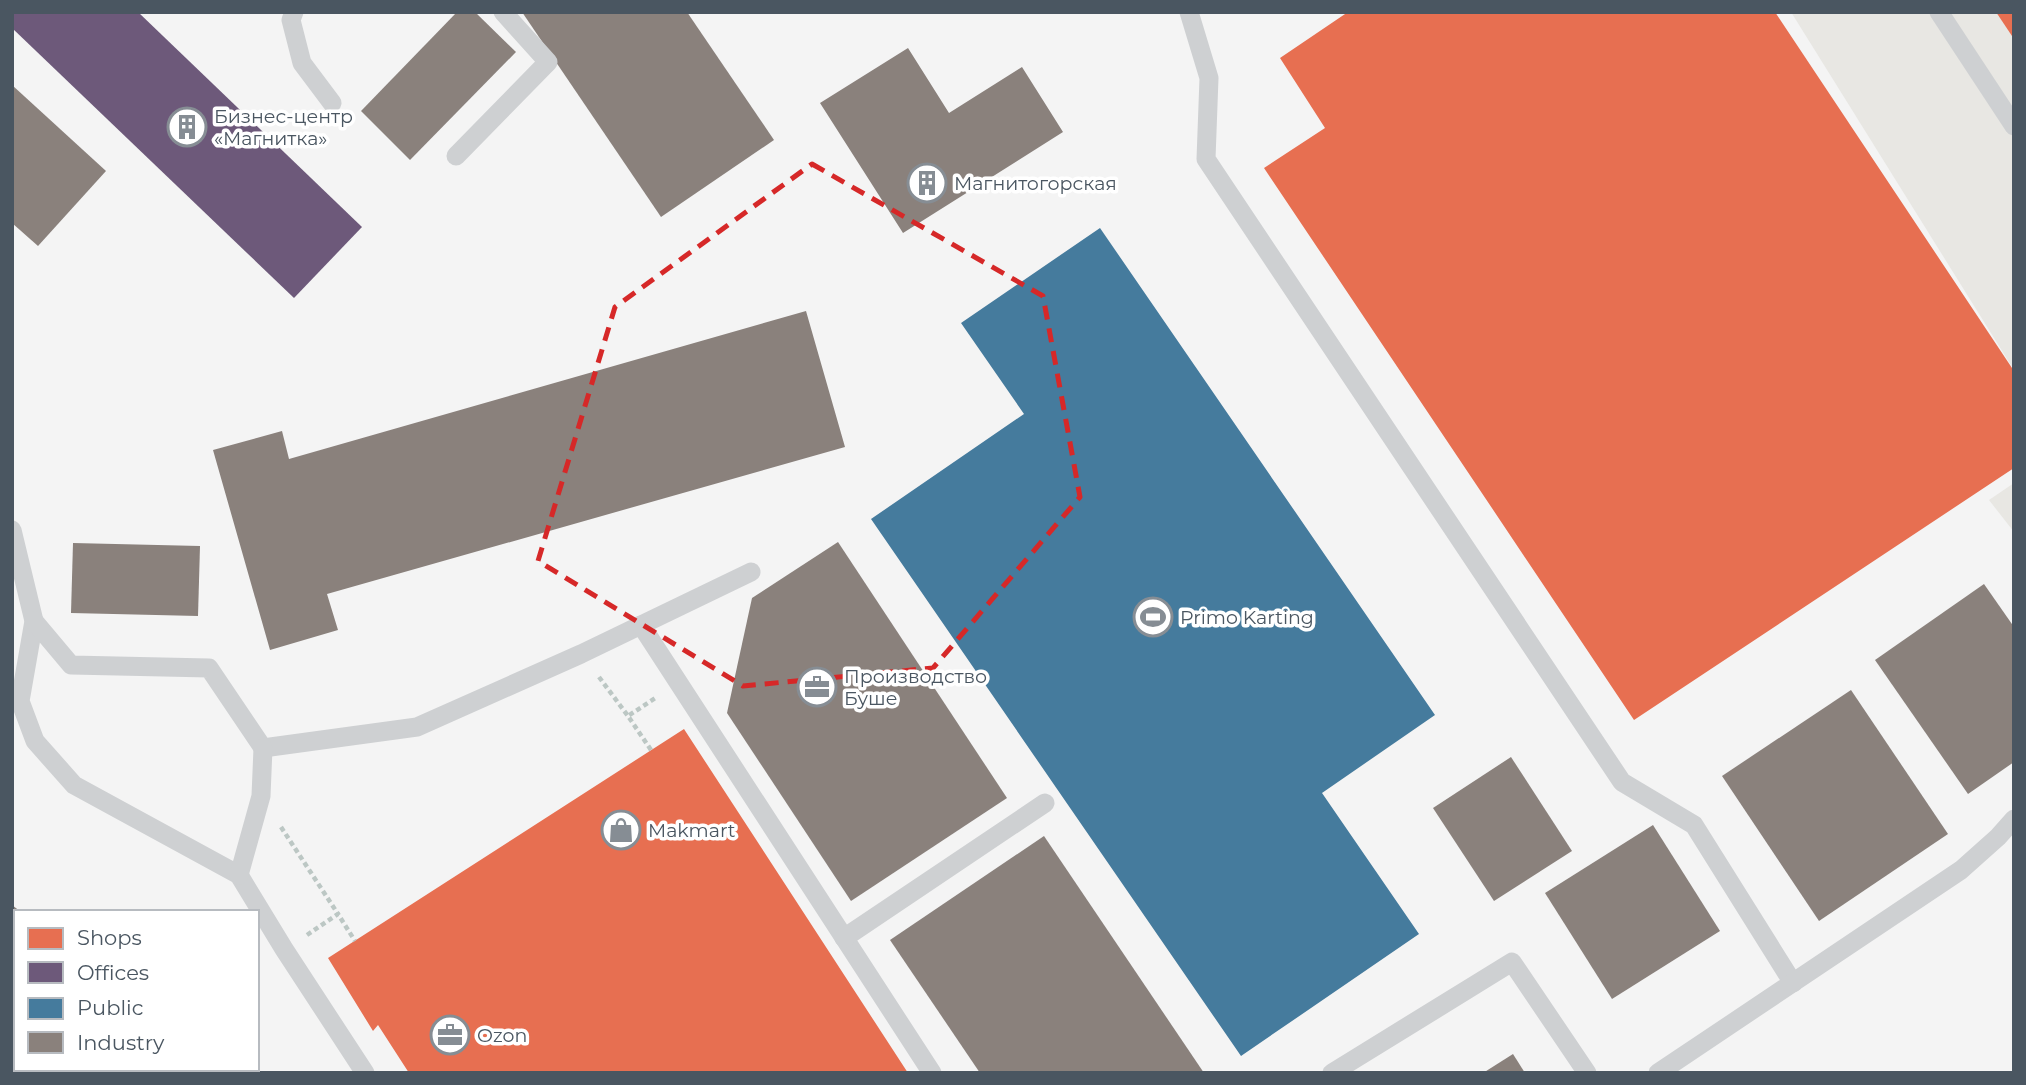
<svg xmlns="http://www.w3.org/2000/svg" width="2026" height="1085" font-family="Montserrat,sans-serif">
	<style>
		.commercial { fill: #e8e7e3 }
		.shops { fill: #e76f51 }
		.offices { fill: #6d597a }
		.public { fill: #457b9d }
		.industry { fill: #8a817c }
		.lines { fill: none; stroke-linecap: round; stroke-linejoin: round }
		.path { stroke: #bcc7c4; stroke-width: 4.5; stroke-dasharray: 5 3.5; stroke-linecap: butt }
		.lane { stroke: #ced0d2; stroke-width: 19 }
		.marked { fill: none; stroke: #d62828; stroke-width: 5; stroke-dasharray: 14 9; stroke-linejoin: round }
		.labels { text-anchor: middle; stroke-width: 7; stroke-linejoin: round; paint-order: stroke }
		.poi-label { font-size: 19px; fill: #4a5661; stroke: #fff; text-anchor: start }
	</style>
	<rect width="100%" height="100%" fill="#f4f4f4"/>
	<!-- commercial -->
	<g class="commercial">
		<polygon points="1791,12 2014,12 2014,370"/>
		<polygon points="2014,483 2014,532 1989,500"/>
	</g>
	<!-- shops -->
	<g class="shops">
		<polygon points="1348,12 1775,12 2014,371 2014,468 1634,720 1264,168 1325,128 1280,58"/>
		<polygon points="1996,12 2014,12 2014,39"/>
		<polygon points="684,729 908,1073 409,1073 378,1025 373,1031 328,958"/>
	</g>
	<!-- offices -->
	<polygon class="offices" points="12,12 138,12 362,227 294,298 12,28"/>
	<!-- public -->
	<polygon class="public" points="1100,228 1435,715 1322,793 1419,934 1241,1056 871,519 1024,414 961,323"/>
	<!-- industry -->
	<g class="industry">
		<polygon points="457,12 475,12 516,52 410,160 361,111"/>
		<polygon points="522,12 687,12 774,140 661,217"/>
		<polygon points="908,48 949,113 1022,67 1063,132 903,233 820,103"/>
		<polygon points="12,85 106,171 38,246 12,223"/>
		<polygon points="806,311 845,447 327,594 338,630 270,650 213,450 282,431 289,459"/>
		<polygon points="838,542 1007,798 851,901 727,713 752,598"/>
		<polygon points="73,543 200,546 198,616 71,613"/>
		<polygon points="1984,584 2014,627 2014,762 1968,794 1875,660"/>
		<polygon points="1851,690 1948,834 1819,921 1722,776"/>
		<polygon points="1511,757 1572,851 1494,901 1433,808"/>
		<polygon points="1653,825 1720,931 1612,999 1545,893"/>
		<polygon points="1044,836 1204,1073 980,1073 890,940"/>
		<polygon points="12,905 21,912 16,912 16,987 12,985"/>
		<polygon points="1513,1054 1525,1073 1483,1073"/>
		<polygon points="95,1069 178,1069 179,1073 85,1073"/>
	</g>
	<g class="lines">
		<!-- path -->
		<g class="path">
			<polyline points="599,677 628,716"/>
			<polyline points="651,750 628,716 657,697"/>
			<polyline points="281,827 338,914"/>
			<polyline points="307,935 338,914 355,941"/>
		</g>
		<!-- lane -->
		<g class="lane">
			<polyline points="294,12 291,20 302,63 332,103"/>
			<polyline points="1189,12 1209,78 1206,159 1622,782 1694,825 1793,983"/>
			<polyline points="1939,12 2014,126"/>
			<polyline points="456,156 548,62 503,12"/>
			<polyline points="12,530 34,621 20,701 35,741 74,785 239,875 284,949 365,1073"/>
			<polyline points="34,621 71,665 209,668 263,748 417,727 581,654 751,572"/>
			<polyline points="641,625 932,1073"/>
			<polyline points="239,875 261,796 263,748"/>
			<polyline points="844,938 1045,803"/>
			<polyline points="12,1015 16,1017"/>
			<polyline points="1332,1073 1512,962 1587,1073"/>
			<polyline points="1658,1073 1961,870 1998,837 2014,819"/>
		</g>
	</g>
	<!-- marked area -->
	<path class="marked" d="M812,164L1043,296L1080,497L933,668L743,686L538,561L615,307Z"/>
	<!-- icons -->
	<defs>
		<symbol id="building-ring" viewBox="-11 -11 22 22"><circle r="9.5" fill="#fff" stroke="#868d94" stroke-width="1.5"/><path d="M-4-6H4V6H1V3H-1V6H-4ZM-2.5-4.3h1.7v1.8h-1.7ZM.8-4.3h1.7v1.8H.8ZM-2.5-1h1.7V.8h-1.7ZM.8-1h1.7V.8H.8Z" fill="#868d94"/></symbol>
		<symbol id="stadium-ring" viewBox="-11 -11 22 22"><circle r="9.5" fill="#fff" stroke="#868d94" stroke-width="1.5"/><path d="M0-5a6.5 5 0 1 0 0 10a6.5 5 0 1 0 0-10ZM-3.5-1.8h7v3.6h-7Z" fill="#868d94"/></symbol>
		<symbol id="office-ring" viewBox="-11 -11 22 22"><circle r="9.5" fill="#fff" stroke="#868d94" stroke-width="1.5"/><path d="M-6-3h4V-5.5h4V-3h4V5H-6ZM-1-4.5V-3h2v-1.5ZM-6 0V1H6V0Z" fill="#868d94"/></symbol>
		<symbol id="shop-ring" viewBox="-11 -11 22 22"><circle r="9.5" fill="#fff" stroke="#868d94" stroke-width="1.5"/><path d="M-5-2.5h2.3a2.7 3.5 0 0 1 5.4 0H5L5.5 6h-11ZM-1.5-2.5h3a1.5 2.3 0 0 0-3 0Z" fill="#868d94"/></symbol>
	</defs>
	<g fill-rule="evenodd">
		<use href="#building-ring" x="165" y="105" width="44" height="44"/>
		<use href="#building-ring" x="905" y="161" width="44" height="44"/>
		<use href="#stadium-ring" x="1131" y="595" width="44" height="44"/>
		<use href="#office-ring" x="795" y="665" width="44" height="44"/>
		<use href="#shop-ring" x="599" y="808" width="44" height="44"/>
		<use href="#office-ring" x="428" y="1013" width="44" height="44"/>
	</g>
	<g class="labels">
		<!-- poi labels -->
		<g class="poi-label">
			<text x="214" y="123">Бизнес-центр<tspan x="214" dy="22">«Магнитка»</tspan></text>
			<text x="954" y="190">Магнитогорская</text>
			<text x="1180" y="624">Primo Karting</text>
			<text x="844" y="683">Производство<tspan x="844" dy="22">Буше</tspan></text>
			<text x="648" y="837">Makmart</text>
			<text x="477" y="1042">Ozon</text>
		</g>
	</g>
	<!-- border -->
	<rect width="2026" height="1085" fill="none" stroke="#4a5661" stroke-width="28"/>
	<!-- legend -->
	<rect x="14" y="910" width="245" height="161" fill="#ffffff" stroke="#b7bbc0" stroke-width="2"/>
	<rect x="28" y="928" width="35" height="21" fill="#e76f51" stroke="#b7bbc0" stroke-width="2"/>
	<text x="77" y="945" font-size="21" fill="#4a5661">Shops</text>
	<rect x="28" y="962" width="35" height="21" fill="#6d597a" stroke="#b7bbc0" stroke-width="2"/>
	<text x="77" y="980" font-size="21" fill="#4a5661">Offices</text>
	<rect x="28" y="998" width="35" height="21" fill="#457b9d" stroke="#b7bbc0" stroke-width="2"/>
	<text x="77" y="1015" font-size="21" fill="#4a5661">Public</text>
	<rect x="28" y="1032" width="35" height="21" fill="#8a817c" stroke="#b7bbc0" stroke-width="2"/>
	<text x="77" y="1050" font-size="21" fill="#4a5661">Industry</text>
</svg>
